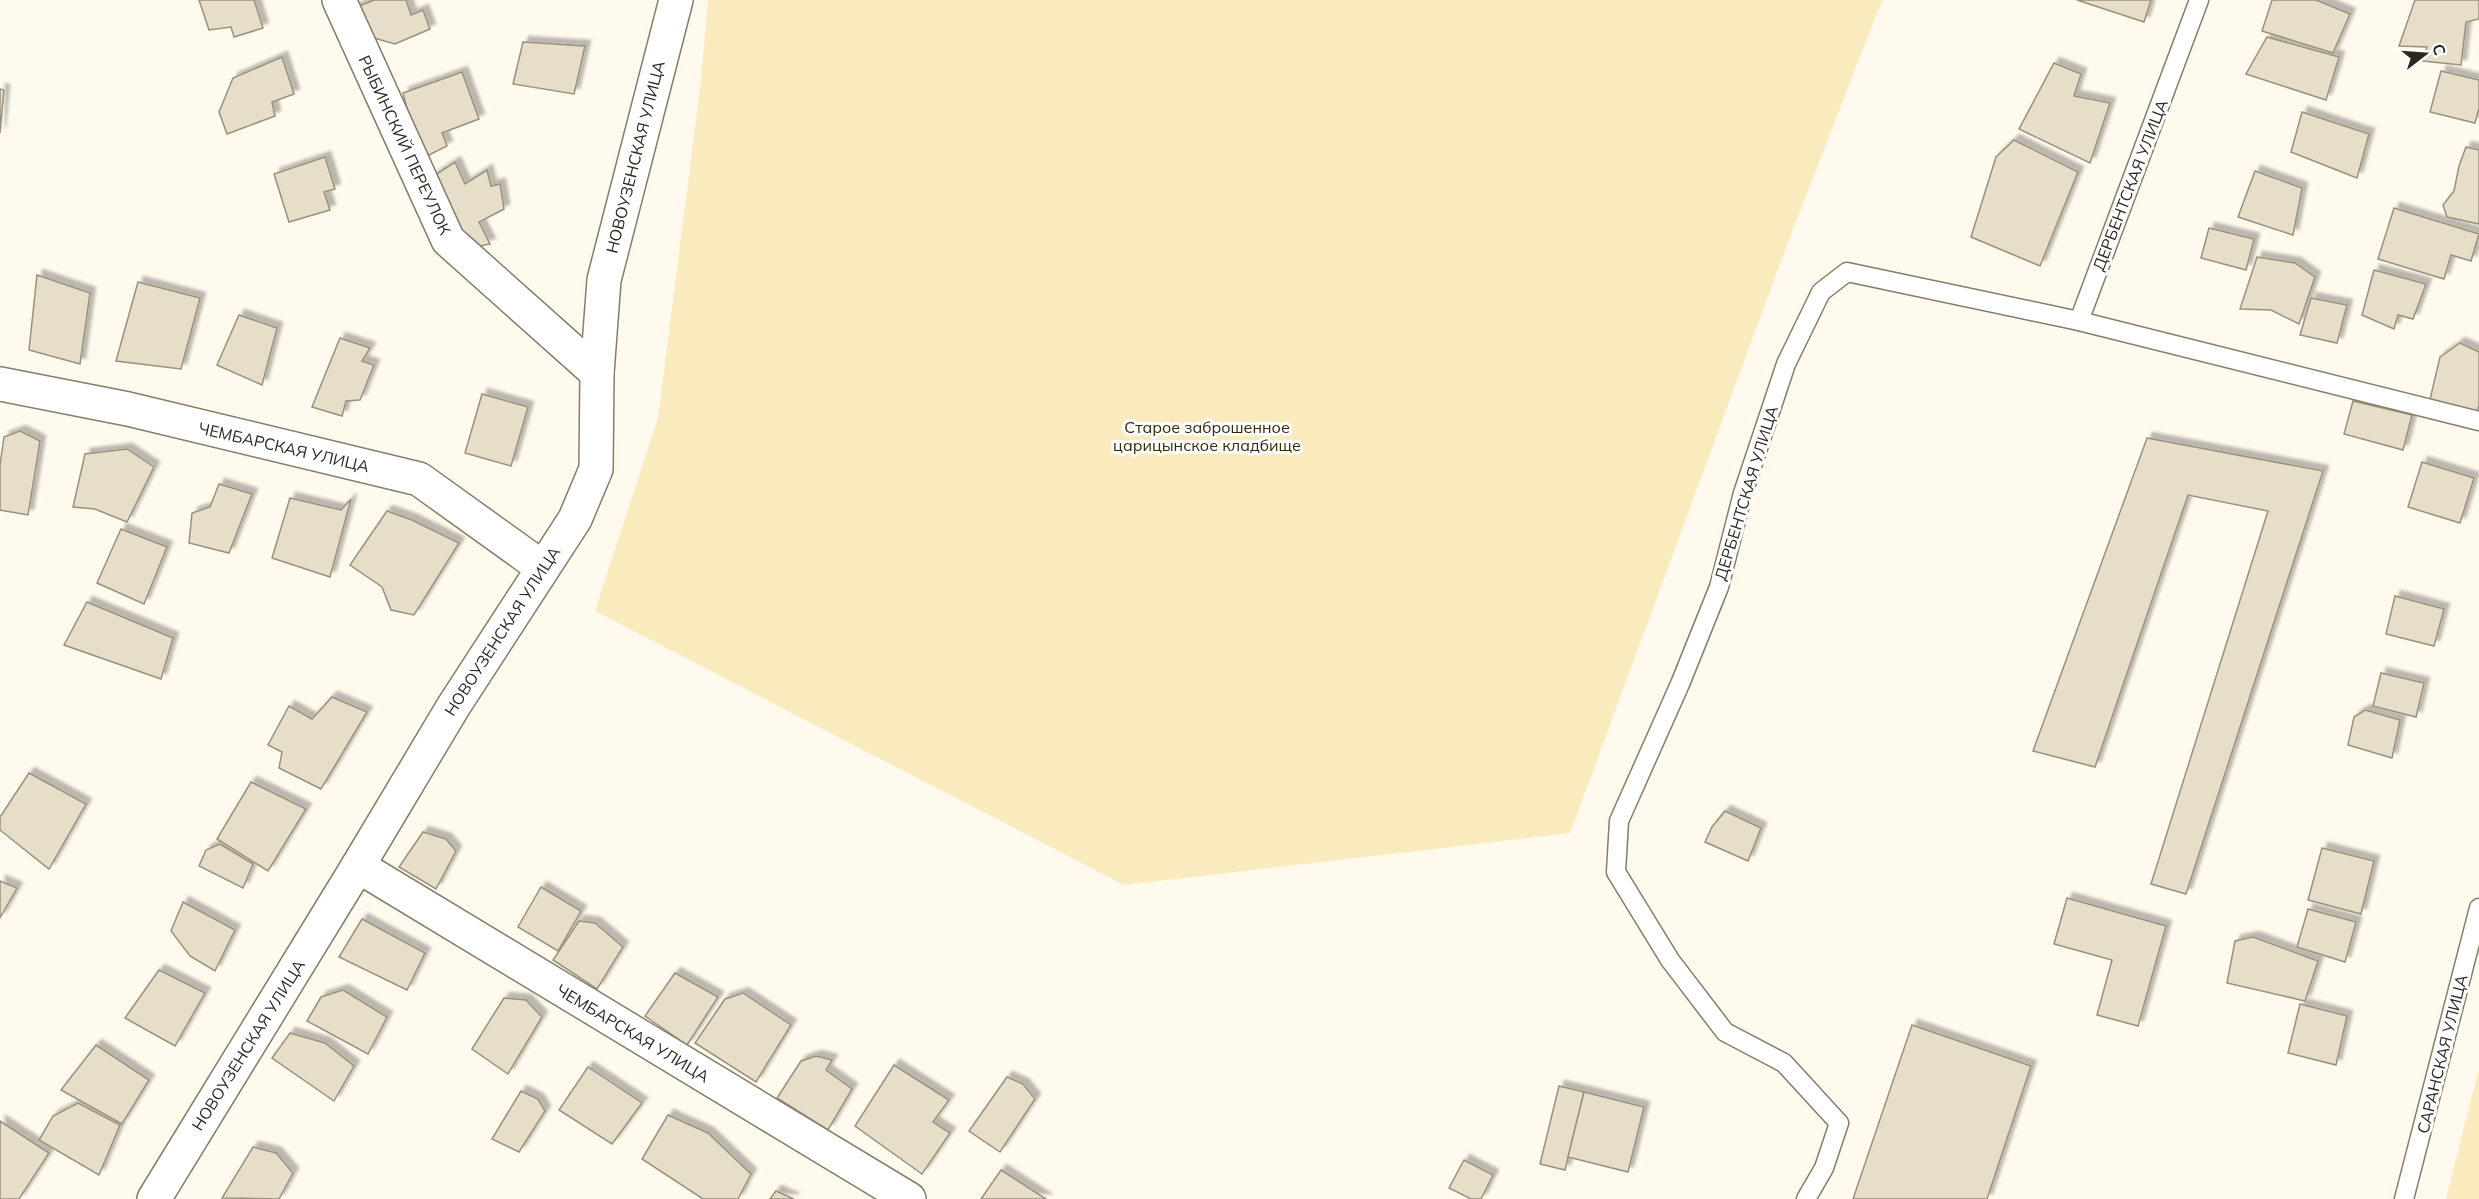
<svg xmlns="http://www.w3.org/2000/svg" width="2479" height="1199" font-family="Mulish,sans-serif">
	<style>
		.green { fill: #faebbe }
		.building { fill: #e6dec8; stroke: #99917d; stroke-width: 1.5; filter: url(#shadow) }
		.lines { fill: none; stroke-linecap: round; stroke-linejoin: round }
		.service-casing { stroke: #847d69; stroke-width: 21 }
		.minor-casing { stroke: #847d69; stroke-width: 36 }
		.service { stroke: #fff; stroke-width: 18 }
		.minor { stroke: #fff; stroke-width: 33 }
		.labels { text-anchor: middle; stroke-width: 6; stroke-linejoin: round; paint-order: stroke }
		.street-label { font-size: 16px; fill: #2b2820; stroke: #fff }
		.park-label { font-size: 16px; fill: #332909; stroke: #fff }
	</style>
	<defs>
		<filter id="shadow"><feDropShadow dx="5.5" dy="-5.5" stdDeviation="1.5" flood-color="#0004"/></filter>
	</defs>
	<rect width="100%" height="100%" fill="#fffaed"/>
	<!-- green -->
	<g class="green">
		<polygon points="708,0 1882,0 1788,242 1570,833 1124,885 595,611 658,418 700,89"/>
		<polygon points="2479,1068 2479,1199 2446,1199"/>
	</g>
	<!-- building -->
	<g class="building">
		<polygon points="199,0 254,0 263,28 234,37 231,27 209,30"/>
		<polygon points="374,0 406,0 411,15 423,10 430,29 395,44 367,36 352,9"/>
		<polygon points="2077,0 2151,0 2144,22"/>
		<polygon points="2272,0 2316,0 2350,14 2333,53 2262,31"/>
		<polygon points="2415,0 2479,0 2479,19 2466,22 2461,65 2423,61 2427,47 2399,46"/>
		<polygon points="2267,37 2339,57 2326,100 2246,74"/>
		<polygon points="523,42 585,46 574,94 513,84"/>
		<polygon points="282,57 294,94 272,102 275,116 227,134 219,112 233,78"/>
		<polygon points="2054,63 2081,74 2074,96 2110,103 2090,163 2019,129"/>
		<polygon points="2441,71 2479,80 2479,108 2475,123 2430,112"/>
		<polygon points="462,72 479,119 442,133 447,146 413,163 411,124 403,93"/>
		<polygon points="0,89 4,90 0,133"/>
		<polygon points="2302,112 2369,134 2357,178 2291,152"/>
		<polygon points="2014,140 2078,172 2040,266 1971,237 1996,157"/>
		<polygon points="2466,147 2479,150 2479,224 2447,217 2443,205 2454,191 2459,166"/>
		<polygon points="325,157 335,189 324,192 330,210 289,222 274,174"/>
		<polygon points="455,162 465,184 487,170 491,186 500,184 504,209 479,222 490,244 465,249 432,177"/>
		<polygon points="2255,171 2302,188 2293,235 2238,217"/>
		<polygon points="2394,208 2479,234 2471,261 2451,255 2444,279 2378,259"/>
		<polygon points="2209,228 2254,239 2246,270 2201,258"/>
		<polygon points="2257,257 2295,263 2315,277 2299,324 2271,310 2240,309"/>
		<polygon points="2374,270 2426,284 2413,319 2398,315 2394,329 2362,315"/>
		<polygon points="37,275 90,293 80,364 29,350"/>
		<polygon points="138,282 200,298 181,369 116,361"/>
		<polygon points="2311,298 2347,305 2337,343 2300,335"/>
		<polygon points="239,315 277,328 262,385 217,365"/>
		<polygon points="340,338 370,348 362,361 374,365 360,400 346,401 342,416 312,407"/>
		<polygon points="2460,343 2479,352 2479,405 2475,420 2428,408 2440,357"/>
		<polygon points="482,394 528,407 511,466 465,453"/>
		<polygon points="2353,401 2412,415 2403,450 2344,434"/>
		<polygon points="20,431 40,441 28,515 0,510 0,465 4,437"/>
		<polygon points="2147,438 2323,471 2186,894 2151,884 2268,511 2188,495 2095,767 2033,751"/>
		<polygon points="127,449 154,467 127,522 95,509 73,507 85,454"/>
		<polygon points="2422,462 2474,478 2460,523 2408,507"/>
		<polygon points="219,484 252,494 229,553 189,543 192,513 210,507"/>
		<polygon points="290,498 341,510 351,499 330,577 272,558"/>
		<polygon points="387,511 412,520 459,543 414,615 391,610 382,587 350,565"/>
		<polygon points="121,529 167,547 144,604 97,583"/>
		<polygon points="2395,596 2444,609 2434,646 2386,634"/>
		<polygon points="87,602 173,638 161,679 64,645"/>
		<polygon points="2381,673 2424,683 2416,717 2373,706"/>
		<polygon points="332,697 367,712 321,789 279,768 282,752 268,745 289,706 312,719"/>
		<polygon points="2365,710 2400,720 2392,758 2348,745 2354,717"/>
		<polygon points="29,773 86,804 49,869 0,830 0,817"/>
		<polygon points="251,782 306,809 268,871 217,839"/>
		<polygon points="1725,811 1761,828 1748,861 1705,842 1712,827"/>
		<polygon points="423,832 446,839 456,851 436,889 399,867"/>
		<polygon points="220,844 253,864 243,888 199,866 206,850"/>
		<polygon points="2322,848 2374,861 2361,914 2308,900"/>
		<polygon points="0,881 17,888 0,918"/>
		<polygon points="541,887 581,911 558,951 518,927"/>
		<polygon points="2067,898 2166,926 2138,1026 2097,1015 2112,960 2054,944"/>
		<polygon points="183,902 235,930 215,971 190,956 171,931"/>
		<polygon points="2308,909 2356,922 2345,962 2297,947"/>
		<polygon points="362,919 425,953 407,990 339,957"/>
		<polygon points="579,921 595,923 623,947 597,989 553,960"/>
		<polygon points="2253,937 2318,961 2305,1001 2227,983 2235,941"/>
		<polygon points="159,970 205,993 175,1046 125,1018"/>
		<polygon points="675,973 718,997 687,1045 645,1016"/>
		<polygon points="343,990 387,1017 368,1054 307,1021 321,997"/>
		<polygon points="743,993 791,1025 756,1082 695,1043 725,999"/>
		<polygon points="504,998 526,1000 542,1017 508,1074 472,1049"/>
		<polygon points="2300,1004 2347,1016 2336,1065 2288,1053"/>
		<polygon points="1912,1025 2031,1066 1987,1199 1853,1199"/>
		<polygon points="290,1033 325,1043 354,1066 334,1101 272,1058"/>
		<polygon points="96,1045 149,1080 122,1124 61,1090"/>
		<polygon points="816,1056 832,1060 826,1070 852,1089 828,1130 777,1098 801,1061"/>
		<polygon points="894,1065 949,1100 933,1122 950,1133 922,1174 855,1126"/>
		<polygon points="588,1067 642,1103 612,1144 559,1110"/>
		<polygon points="1007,1077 1023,1084 1035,1099 1000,1152 969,1131"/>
		<polygon points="1559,1086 1584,1092 1565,1170 1540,1164"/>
		<polygon points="521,1091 538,1099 545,1111 519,1152 492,1139"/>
		<polygon points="1584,1092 1644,1107 1628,1172 1568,1157"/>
		<polygon points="78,1103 120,1125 99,1175 39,1140 53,1116"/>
		<polygon points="668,1115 708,1133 751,1174 738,1199 703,1199 642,1159"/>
		<polygon points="0,1121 49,1153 19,1199 0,1199"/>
		<polygon points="253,1147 276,1153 293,1173 279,1199 222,1198"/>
		<polygon points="1464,1160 1493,1175 1481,1199 1471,1199 1449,1188"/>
		<polygon points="1001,1170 1046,1199 981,1199"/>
		<polygon points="776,1191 794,1199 770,1199"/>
	</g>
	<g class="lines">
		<defs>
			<g id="service">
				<polyline points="2079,321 2479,421"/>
				<polyline points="1806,1199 1824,1168 1839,1123 1784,1063 1725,1032 1670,960 1616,872 1619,821 1680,684 1719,587 1743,493 1786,364 1821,292 1847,272 2079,321 2199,0"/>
				<polyline points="2404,1199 2479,908"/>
			</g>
			<g id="minor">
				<polyline points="339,0 448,240 597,373"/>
				<polyline points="0,384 128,409 419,479 543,568"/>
				<polyline points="358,866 909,1199"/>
				<polyline points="154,1199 358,866 453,707 575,519 596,469 597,373 604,280 676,0"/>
			</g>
		</defs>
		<!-- service casing -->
		<use href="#service" class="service-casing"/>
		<!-- minor casing -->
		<use href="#minor" class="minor-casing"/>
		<!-- service -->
		<use href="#service" class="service"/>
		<!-- minor -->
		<use href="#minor" class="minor"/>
	</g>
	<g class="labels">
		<!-- street labels -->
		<g class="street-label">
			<text transform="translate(405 145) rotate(65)" y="6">РЫБИНСКИЙ ПЕРЕУЛОК</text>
			<text transform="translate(635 157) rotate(-76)" y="6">НОВОУЗЕНСКАЯ УЛИЦА</text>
			<text transform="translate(2130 185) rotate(-69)" y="6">ДЕРБЕНТСКАЯ УЛИЦА</text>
			<text transform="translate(284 447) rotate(13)" y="6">ЧЕМБАРСКАЯ УЛИЦА</text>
			<text transform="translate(1746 493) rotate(-73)" y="6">ДЕРБЕНТСКАЯ УЛИЦА</text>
			<text transform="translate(502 631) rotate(-57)" y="6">НОВОУЗЕНСКАЯ УЛИЦА</text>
			<text transform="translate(633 1033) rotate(31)" y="6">ЧЕМБАРСКАЯ УЛИЦА</text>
			<text transform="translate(248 1045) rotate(-58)" y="6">НОВОУЗЕНСКАЯ УЛИЦА</text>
			<text transform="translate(2442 1054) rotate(-76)" y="6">САРАНСКАЯ УЛИЦА</text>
		</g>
		<!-- park labels -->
		<g class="park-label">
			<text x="1207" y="433">Старое заброшенное<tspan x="1207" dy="18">царицынское кладбище</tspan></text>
		</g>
	</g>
	<!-- north arrow -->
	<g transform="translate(2425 54) rotate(73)" stroke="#ffffff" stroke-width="4.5" paint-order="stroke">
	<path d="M0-4.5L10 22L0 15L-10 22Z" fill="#2b2820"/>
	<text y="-9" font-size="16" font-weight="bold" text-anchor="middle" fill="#2b2820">С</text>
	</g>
</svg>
